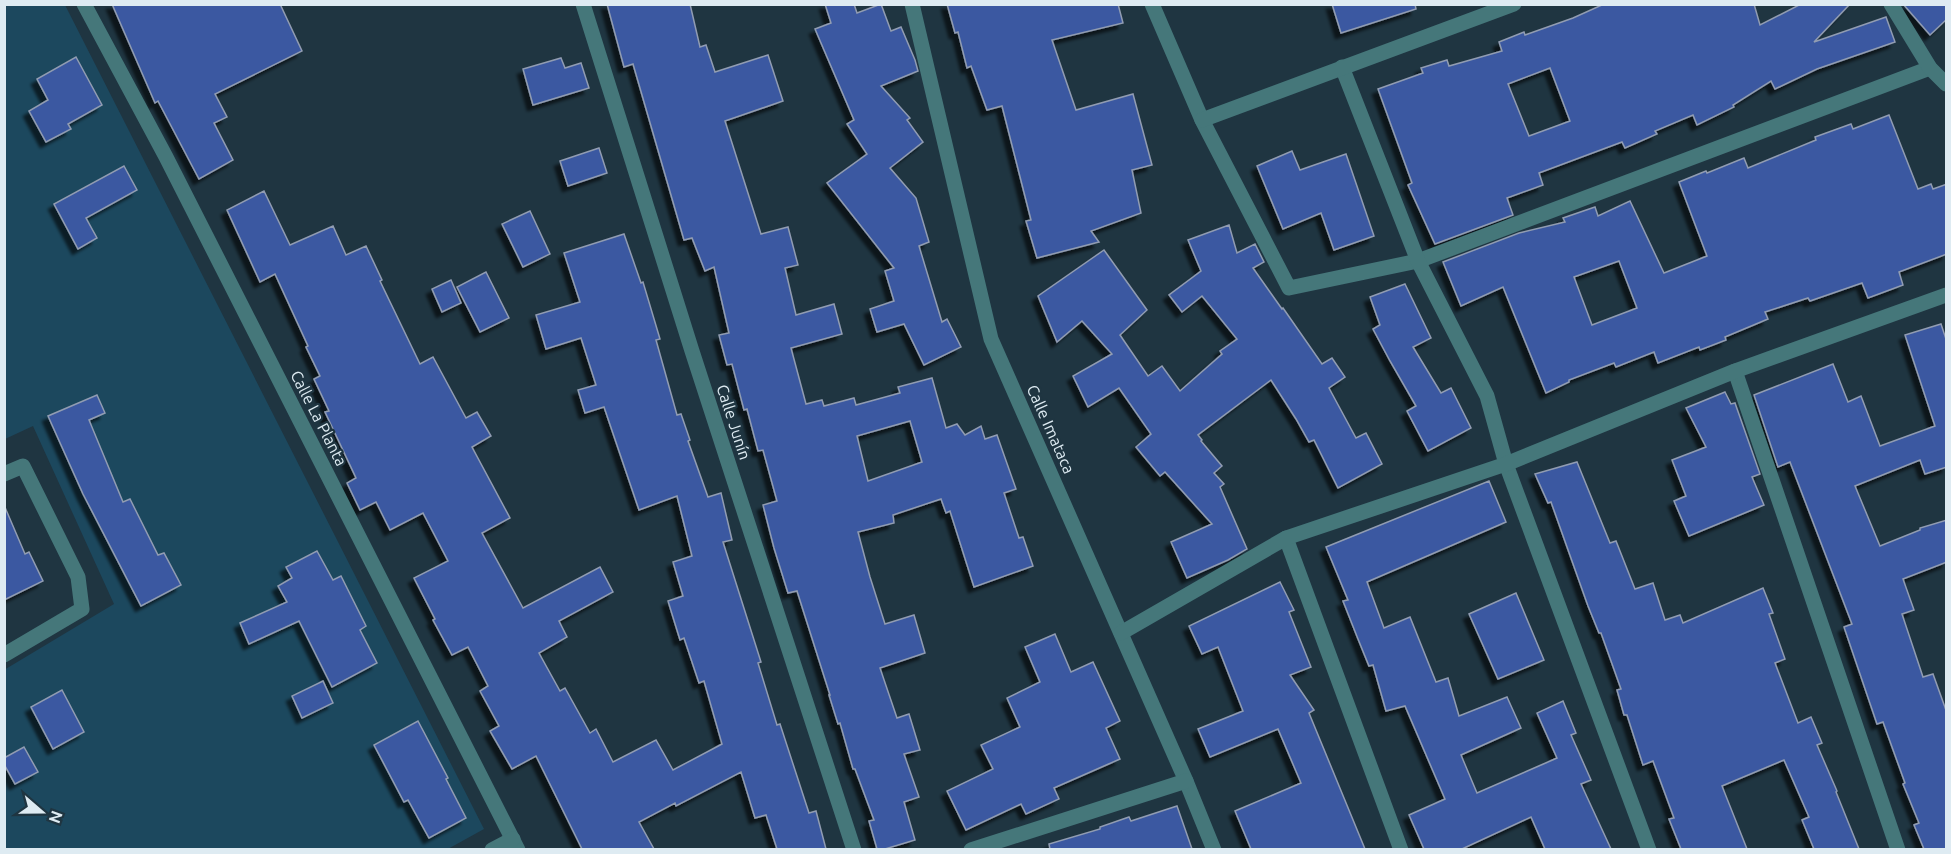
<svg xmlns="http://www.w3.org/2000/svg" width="1951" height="854" font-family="Ubuntu,sans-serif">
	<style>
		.green { fill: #1c485e }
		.building { fill: #3a59a1; stroke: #919cb2; stroke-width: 1.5; fill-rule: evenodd; filter: url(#shadow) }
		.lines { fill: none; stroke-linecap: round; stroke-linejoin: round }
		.minor { stroke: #45777a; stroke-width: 15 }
		.labels { text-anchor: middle; stroke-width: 4.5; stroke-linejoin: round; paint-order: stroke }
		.street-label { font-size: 16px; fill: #deebf2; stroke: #1f3541 }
	</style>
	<defs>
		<filter id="shadow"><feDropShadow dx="-5.5" dy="5.5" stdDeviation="1.5" flood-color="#0009"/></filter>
	</defs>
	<rect width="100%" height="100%" fill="#1f3541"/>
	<!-- green -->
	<polygon class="green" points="5,5 65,5 484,829 446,850 5,849 4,670 114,604 33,426 5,439"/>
	<!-- building -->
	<g class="building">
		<polygon points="112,4 280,4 302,51 215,94 227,117 214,123 233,160 199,179 158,101 155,103"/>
		<path d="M607,4H690L700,47L706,45L715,72L768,55L783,101L725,121L761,234L788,227L798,265L785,268L796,315L834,304L842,334L791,348L806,404L822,400L824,406L854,398L856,405L900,393L898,387L932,378L946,428L957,424L965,435L981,426L985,439L997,435L1004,455L1016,489L1004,493L1019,538L1023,537L1033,566L974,587L950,511L946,513L941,499L893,515L894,523L858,532L870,577L885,624L914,615L925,653L880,668L897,718L909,714L920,750L904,754L919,797L904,802L915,840L885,849H877L869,821L874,820L855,769H853L840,723L838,724L829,695H830L797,591L788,593L774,548L763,505L777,501L763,450L758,451L747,409L744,410L732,364L727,365L719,335L729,333L714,267L705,271L692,238L684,240L633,64L624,67ZM910,421L922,462L868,481L857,436Z"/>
		<polygon points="825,4 854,4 857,13 881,4 891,31 901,27 915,60 918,71 881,86 910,118 907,120 923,142 890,168 916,198 929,242 919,246 942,322 947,319 961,347 924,365 904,324 877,332 870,309 894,301 885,271 894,268 827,183 867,154 847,124 854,120 815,29 831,23"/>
		<polygon points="947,4 1118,4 1123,23 1052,40 1076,110 1133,94 1152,165 1132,170 1141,213 1091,231 1099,242 1037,258 1026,221 1031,220 1002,106 987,110 971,66 967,68 958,32 955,33"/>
		<polygon points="1332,4 1415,4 1416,9 1341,33"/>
		<path d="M1604,4H1754L1760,25L1801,4H1850L1814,42L1886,17L1895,42L1817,69L1775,89L1771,81L1733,105L1734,107L1697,125L1693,115L1655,131L1657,134L1625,148L1622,142L1539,173L1543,185L1507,198L1513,215L1435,244L1408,185L1412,183L1378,89L1423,73L1421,68L1447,60L1449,66L1502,51L1499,42L1524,32L1525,35L1573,18ZM1550,68L1570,121L1529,136L1508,84Z"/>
		<polygon points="1903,4 1947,4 1947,19 1930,35"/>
		<polygon points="76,57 102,105 68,124 71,129 46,142 29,111 48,100 37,79"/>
		<polygon points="561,58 565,68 581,63 589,88 533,105 523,69"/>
		<path d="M1889,115L1918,189L1931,184L1933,189L1947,184V254L1899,272L1903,285L1868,298L1862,283L1810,301L1808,298L1765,312L1768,319L1725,337L1726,340L1700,350L1699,347L1658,363L1654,352L1616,367L1614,363L1569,380V382L1546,393L1503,287L1461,306L1443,262L1519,233L1565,222L1563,218L1595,207L1598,216L1630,201L1664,273L1707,256L1679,182L1706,171L1707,173L1744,158L1748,168L1816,140L1815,137L1851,124L1853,129ZM1619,261L1637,308L1592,325L1574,277Z"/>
		<polygon points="599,148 607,173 568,186 560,161"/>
		<polygon points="1292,151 1300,170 1346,154 1374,236 1334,250 1321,213 1283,229 1257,166"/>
		<polygon points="124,166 137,190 86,218 97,238 78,249 54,204"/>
		<polygon points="264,191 290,245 333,226 346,255 366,246 382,280 380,281 420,364 433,357 466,418 477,412 491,436 472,447 510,518 482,533 523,608 600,567 613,592 559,621 567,637 539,653 560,691 565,688 590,733 596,729 613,762 656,740 673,770 722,744 704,681 699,683 684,638 680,640 668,601 683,596 673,562 692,556 677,496 639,510 604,407 585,413 578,390 596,385 581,338 546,349 536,315 580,302 564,253 624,234 641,283 643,282 660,339 656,340 677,415 681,414 690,440 688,441 708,497 721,493 732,540 723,542 761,662 758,663 777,725 780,724 809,813 816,811 826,849 777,849 766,815 755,818 741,772 676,806 675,803 639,822 654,849 582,849 536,756 512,769 490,731 499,726 480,691 488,686 468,647 452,655 433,620 435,619 414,578 448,561 423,513 390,530 376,502 360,510 347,483 356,478 325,412 329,411 314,379 320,376 306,347 308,346 275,274 260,282 227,210"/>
		<polygon points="530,211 550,254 523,267 502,224"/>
		<polygon points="1229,225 1237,253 1255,244 1264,262 1253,268 1282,309 1283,308 1322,364 1332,358 1345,377 1329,388 1356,438 1366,433 1382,464 1338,488 1314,440 1309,442 1296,419 1271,380 1198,435 1202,440 1201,441 1222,466 1214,473 1224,484 1220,487 1247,549 1228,560 1187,578 1171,542 1212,524 1165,472 1160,476 1136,447 1151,434 1119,388 1088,407 1073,376 1112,354 1082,321 1057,342 1038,296 1104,250 1147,310 1120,335 1148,376 1162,366 1180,391 1222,354 1220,351 1237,339 1202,296 1182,312 1169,295 1201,271 1188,240"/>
		<polygon points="486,272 509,318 480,332 457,287"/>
		<polygon points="451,280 461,303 442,312 432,289"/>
		<polygon points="1405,284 1431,338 1413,347 1441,393 1451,388 1471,428 1428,451 1407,411 1416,406 1390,361 1373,329 1380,325 1370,297"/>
		<polygon points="1941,324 1947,342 1947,467 1925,474 1920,460 1855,486 1880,546 1920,530 1920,528 1947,520 1947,562 1903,579 1914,610 1902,614 1923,677 1933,674 1947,713 1947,849 1924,849 1914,825 1919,823 1903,784 1905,783 1883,722 1877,724 1844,627 1852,624 1790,462 1778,467 1754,395 1833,364 1848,402 1861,396 1880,446 1935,426 1905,335"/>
		<polygon points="1725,392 1731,404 1735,403 1760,474 1752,477 1764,505 1689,536 1674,501 1686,496 1672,460 1706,447 1686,408"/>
		<polygon points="97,395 105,413 89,420 123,502 130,499 158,555 164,553 181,585 141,606 83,494 48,416"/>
		<polygon points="1577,462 1610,543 1616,541 1635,589 1653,583 1665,620 1680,615 1683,623 1763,588 1773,613 1769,614 1785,659 1775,663 1798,723 1811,717 1822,743 1817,745 1837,791 1836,792 1859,849 1814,849 1802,820 1809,817 1784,760 1722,786 1747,849 1681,849 1669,819 1674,818 1653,761 1643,765 1627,715 1624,715 1617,690 1621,689 1601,633 1599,633 1588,606 1551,502 1548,503 1535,474"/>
		<polygon points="1489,481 1506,522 1367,582 1384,628 1410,617 1436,682 1448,678 1459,716 1507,697 1521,728 1461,755 1477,793 1557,758 1537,713 1563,701 1576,733 1571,735 1591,780 1581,784 1611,849 1545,849 1531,817 1462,849 1424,849 1409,815 1445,799 1405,706 1386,711 1373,665 1369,666 1358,639 1343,601 1348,600 1326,547"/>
		<polygon points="4,505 25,554 29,552 43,581 4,600"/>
		<polygon points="317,551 333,580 341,576 366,626 360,630 377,663 332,687 299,621 249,644 240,623 287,602 278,586 292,578 286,567"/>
		<polygon points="1280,582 1294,610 1289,612 1311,667 1290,675 1314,710 1309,713 1365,849 1251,849 1235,811 1301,783 1278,729 1210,757 1198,729 1243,711 1218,647 1202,654 1189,626"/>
		<polygon points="1516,593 1544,660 1498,679 1469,614"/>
		<polygon points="1055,634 1071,672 1093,662 1120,721 1106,728 1120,759 1054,788 1059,799 1026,814 1021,804 966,830 947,791 993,769 981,745 1020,727 1007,698 1040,682 1025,647"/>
		<polygon points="323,681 333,703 302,718 292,696"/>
		<polygon points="62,690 84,732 53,749 31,707"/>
		<polygon points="418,721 448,778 446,779 466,818 429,838 408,800 404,802 374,745"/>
		<polygon points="24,747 38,772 15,784 4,764 4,758"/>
		<polygon points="1177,806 1192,849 1050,849 1049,844 1100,829 1100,827 1129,817 1131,821"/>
	</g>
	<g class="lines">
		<!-- minor -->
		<g class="minor">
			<polyline points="84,4 166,157 518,850"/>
			<polyline points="583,4 692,351 854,850"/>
			<polyline points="912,4 991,339 1186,781 1214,850"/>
			<polyline points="1152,4 1202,120 1289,288 1418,261 1930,68"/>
			<polyline points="1891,4 1930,68 1946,84"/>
			<polyline points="1342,67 1418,261 1487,396 1506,464 1649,850"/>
			<polyline points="1202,120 1514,4"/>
			<polyline points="1735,371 1898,850"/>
			<polyline points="4,474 23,466 78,577 82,609 4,655"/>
			<polyline points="1286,538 1401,850"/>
			<polyline points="1121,633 1286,538 1506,464 1735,371 1946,295"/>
			<polyline points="492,850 513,839"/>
			<polyline points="971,850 1186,781"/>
		</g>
	</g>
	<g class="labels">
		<!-- street labels -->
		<g class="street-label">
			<text transform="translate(319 418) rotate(63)" y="6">Calle La Planta</text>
			<text transform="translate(734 422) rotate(72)" y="6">Calle Junín</text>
			<text transform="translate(1051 429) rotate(66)" y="6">Calle Imataca</text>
		</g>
	</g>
	<!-- border -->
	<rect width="1951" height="854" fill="none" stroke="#deebf2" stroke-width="12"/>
	<!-- north arrow -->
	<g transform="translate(42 812) rotate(110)" stroke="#1f3541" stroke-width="4.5" paint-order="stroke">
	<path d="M0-4.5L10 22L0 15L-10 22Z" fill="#deebf2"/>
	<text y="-9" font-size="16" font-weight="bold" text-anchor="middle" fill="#deebf2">N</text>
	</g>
</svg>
